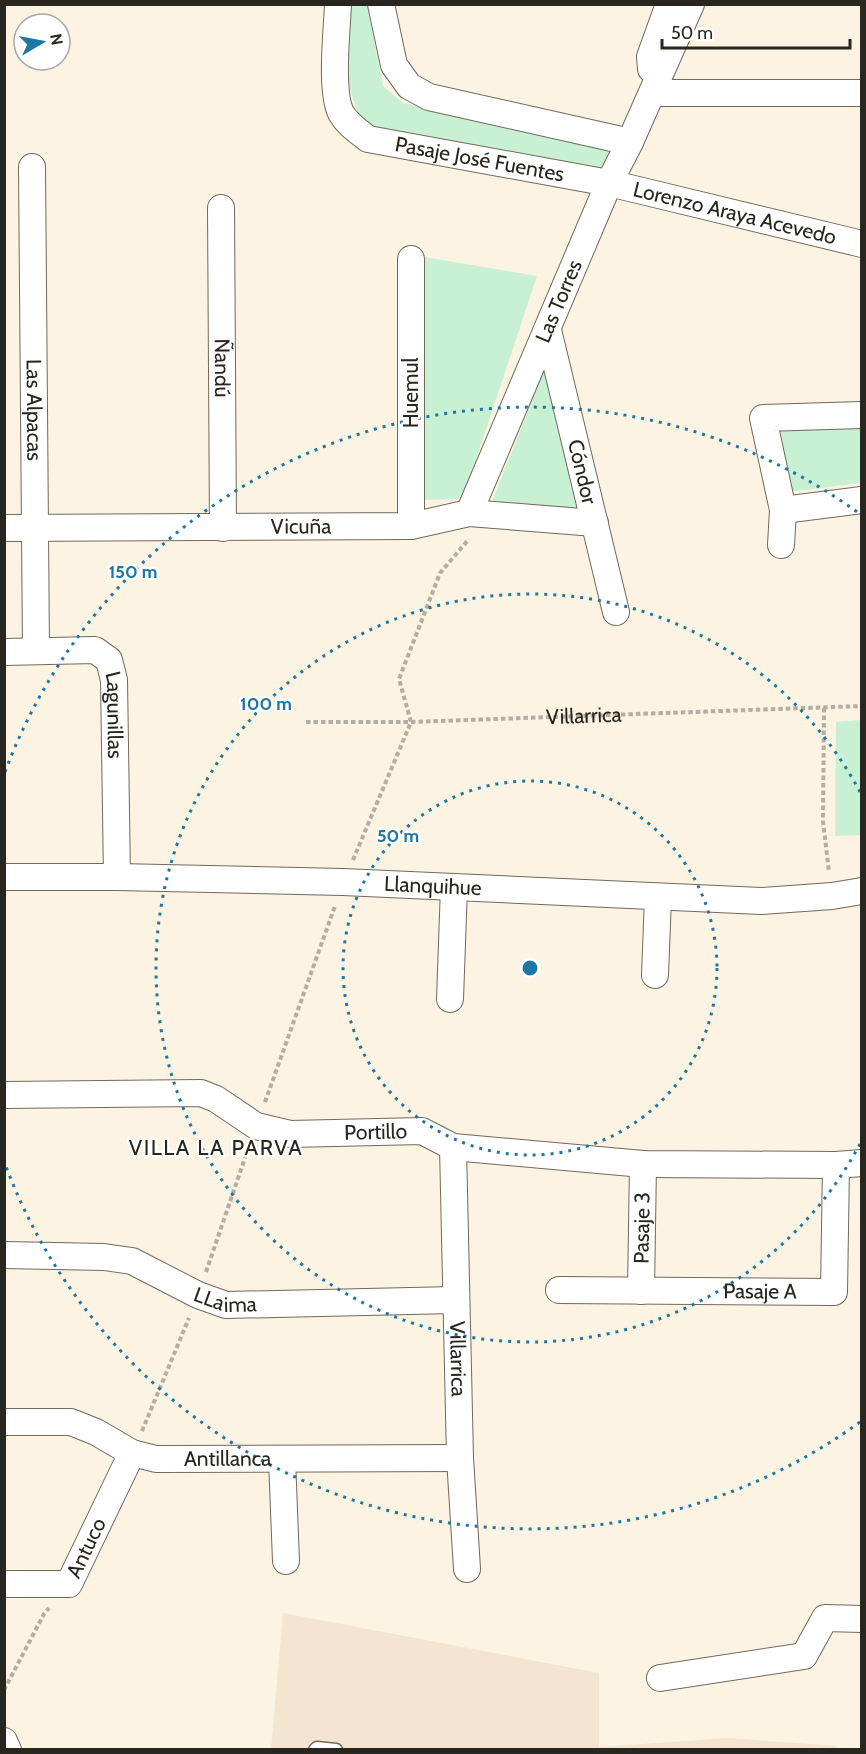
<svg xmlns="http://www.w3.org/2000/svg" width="866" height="1754" font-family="Cabin,sans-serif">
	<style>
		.built { fill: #f3e5cf }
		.green { fill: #c7f1d2 }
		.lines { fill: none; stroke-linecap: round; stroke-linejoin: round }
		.service-casing { stroke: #71695c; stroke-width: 15 }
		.minor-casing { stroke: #71695c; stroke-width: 28 }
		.path { stroke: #b4ada1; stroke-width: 4; stroke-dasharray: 4.5 3; stroke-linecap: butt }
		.service { stroke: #fff; stroke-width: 12 }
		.minor { stroke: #fff; stroke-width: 26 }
		.ring { fill: none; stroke: #1e76a5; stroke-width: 3; stroke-dasharray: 3 6 }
		.labels { text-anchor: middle; stroke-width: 4.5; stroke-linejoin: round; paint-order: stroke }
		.street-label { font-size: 21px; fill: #29251f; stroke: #fff }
		.neighbourhood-label { font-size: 22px; letter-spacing: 1.5px; fill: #29251f; stroke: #fff }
		.centre { fill: #1e76a5; stroke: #fff; stroke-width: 3 }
		.ring-label { font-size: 18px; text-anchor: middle; font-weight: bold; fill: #1e76a5; stroke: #fff; stroke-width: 4.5; stroke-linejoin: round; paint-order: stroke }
	</style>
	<rect width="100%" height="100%" fill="#fcf3e3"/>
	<!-- built -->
	<polygon class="built" points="283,1613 599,1673 599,1747 728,1738 837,1746 835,1750 271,1750"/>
	<!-- green -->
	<g class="green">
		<polygon points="351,5 367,5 383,86 403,103 611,146 606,174 373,127 358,113 348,83"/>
		<polygon points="425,257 537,276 463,499 420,500"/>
		<polygon points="545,368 583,507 489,509"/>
		<polygon points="774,423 861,423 861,483 788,492"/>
		<polygon points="861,720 861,835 835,836 836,722"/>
	</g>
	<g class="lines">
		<defs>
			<polyline id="service" points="315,1750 317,1748 336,1750"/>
			<g id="minor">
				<path id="s2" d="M338,4C337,30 330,91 341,113C347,124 358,131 368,139L609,183L862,244"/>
				<polyline points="381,4 394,65 409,86 429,97 630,142"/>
				<polyline points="651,69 650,57 669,4"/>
				<polyline points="652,93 862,93"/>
				<path id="s3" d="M32,167L36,651"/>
				<path id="s4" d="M221,208L223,528"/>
				<polyline points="411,259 411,526"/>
				<path id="s5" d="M548,330L616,612"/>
				<polyline points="783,510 862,500"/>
				<path id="s6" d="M469,513L609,183L630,142L691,4"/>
				<path id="s7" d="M4,528L411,526L469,513L595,523"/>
				<polyline points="781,545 783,510 763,418 862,415"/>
				<path id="s8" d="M4,652L95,650L109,660L114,680L117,877"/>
				<path id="s9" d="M4,877H117L343,882L761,901L832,896L862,891"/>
				<polyline points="655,975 658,897"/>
				<polyline points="450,999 454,887"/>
				<path id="s10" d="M4,1095L201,1093L216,1099L256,1126L290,1134L422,1131L453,1147L643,1164L836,1165L862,1163"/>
				<path id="s11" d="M453,1147L460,1458L467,1569"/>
				<path id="s12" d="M4,1255L104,1257L132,1261L198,1295L226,1305L455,1300"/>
				<path id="s13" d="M559,1290L834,1292L836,1165"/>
				<path id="s14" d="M641,1291L643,1164"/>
				<path id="s15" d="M4,1422H71L96,1432L132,1453L156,1459L460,1458"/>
				<polyline points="282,1459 286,1561"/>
				<path id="s16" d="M4,1584H69L132,1453"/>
				<polyline points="660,1678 804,1656 825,1618 862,1619"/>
				<polyline points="4,1741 8,1750"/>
			</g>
		</defs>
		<!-- service casing -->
		<use href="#service" class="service-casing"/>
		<!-- minor casing -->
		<use href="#minor" class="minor-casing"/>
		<!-- path -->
		<g class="path">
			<polyline points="824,708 823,821 829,872"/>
			<path id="s1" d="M306,722H411L862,706"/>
			<polyline points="353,860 411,722 399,679 440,573 469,539"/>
			<polyline points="265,1102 335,906"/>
			<polyline points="206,1272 248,1149"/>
			<polyline points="142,1431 189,1318"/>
			<polyline points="4,1690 44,1614 49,1608"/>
		</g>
		<!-- service -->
		<use href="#service" class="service"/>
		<!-- minor -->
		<use href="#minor" class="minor"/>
	</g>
	<!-- distance rings -->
	<g class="ring">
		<circle cx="530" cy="968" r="187"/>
		<path d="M860 1144A374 374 0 1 1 860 792"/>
		<path d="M860 1422A561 561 0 0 1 5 1164M5 772A561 561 0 0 1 860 514"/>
	</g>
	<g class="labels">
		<!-- street labels -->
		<g class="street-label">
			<text dy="7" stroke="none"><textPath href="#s2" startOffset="261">Pasaje José Fuentes</textPath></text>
			<text dy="7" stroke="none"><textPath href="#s2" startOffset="522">Lorenzo Araya Acevedo</textPath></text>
			<text dy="7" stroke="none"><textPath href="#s6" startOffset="230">Las Torres</textPath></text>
			<text dy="7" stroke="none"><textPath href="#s4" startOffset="160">Ñandú</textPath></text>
			<text transform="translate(411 393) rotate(-90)" y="7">Huemul</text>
			<text dy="7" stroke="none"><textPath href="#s3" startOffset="243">Las Alpacas</textPath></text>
			<text dy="7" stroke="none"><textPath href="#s5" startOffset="146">Cóndor</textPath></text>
			<text dy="7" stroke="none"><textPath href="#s7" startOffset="297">Vicuña</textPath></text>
			<text dy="7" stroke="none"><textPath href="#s8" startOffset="164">Lagunillas</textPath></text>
			<text dy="7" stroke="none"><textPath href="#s1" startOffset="278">Villarrica</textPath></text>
			<text dy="7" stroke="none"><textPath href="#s9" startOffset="429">Llanquihue</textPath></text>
			<text dy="7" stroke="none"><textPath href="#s10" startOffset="382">Portillo</textPath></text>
			<text dy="7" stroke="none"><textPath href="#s14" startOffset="63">Pasaje 3</textPath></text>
			<text dy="7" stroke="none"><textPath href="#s13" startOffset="201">Pasaje A</textPath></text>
			<text dy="7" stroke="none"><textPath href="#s12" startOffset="231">LLaima</textPath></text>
			<text dy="7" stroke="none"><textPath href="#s11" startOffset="212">Villarrica</textPath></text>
			<text dy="7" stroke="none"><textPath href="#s15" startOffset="232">Antillanca</textPath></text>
			<text dy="7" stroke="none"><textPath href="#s16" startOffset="105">Antuco</textPath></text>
		</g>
		<!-- neighbourhood labels -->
		<g class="neighbourhood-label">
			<text x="216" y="1155">VILLA LA PARVA</text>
		</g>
	</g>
	<circle cx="530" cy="968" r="9" class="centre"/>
	<g class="ring-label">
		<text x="133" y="578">150 m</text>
		<text x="266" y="710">100 m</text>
		<text x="398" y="842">50 m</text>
	</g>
	<!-- border -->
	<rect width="866" height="1754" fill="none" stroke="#29251f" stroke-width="12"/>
	<!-- north arrow -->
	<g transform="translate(42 42) rotate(80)"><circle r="28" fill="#ffffff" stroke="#a9a8a5" stroke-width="1.5"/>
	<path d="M0-4.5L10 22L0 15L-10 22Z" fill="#1e76a5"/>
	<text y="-9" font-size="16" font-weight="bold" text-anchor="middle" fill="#29251f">N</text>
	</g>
	<!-- scale -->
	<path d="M662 39v9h188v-9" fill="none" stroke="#29251f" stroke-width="3"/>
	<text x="671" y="39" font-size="18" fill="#29251f" stroke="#ffffff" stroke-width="4.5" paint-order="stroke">50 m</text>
</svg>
